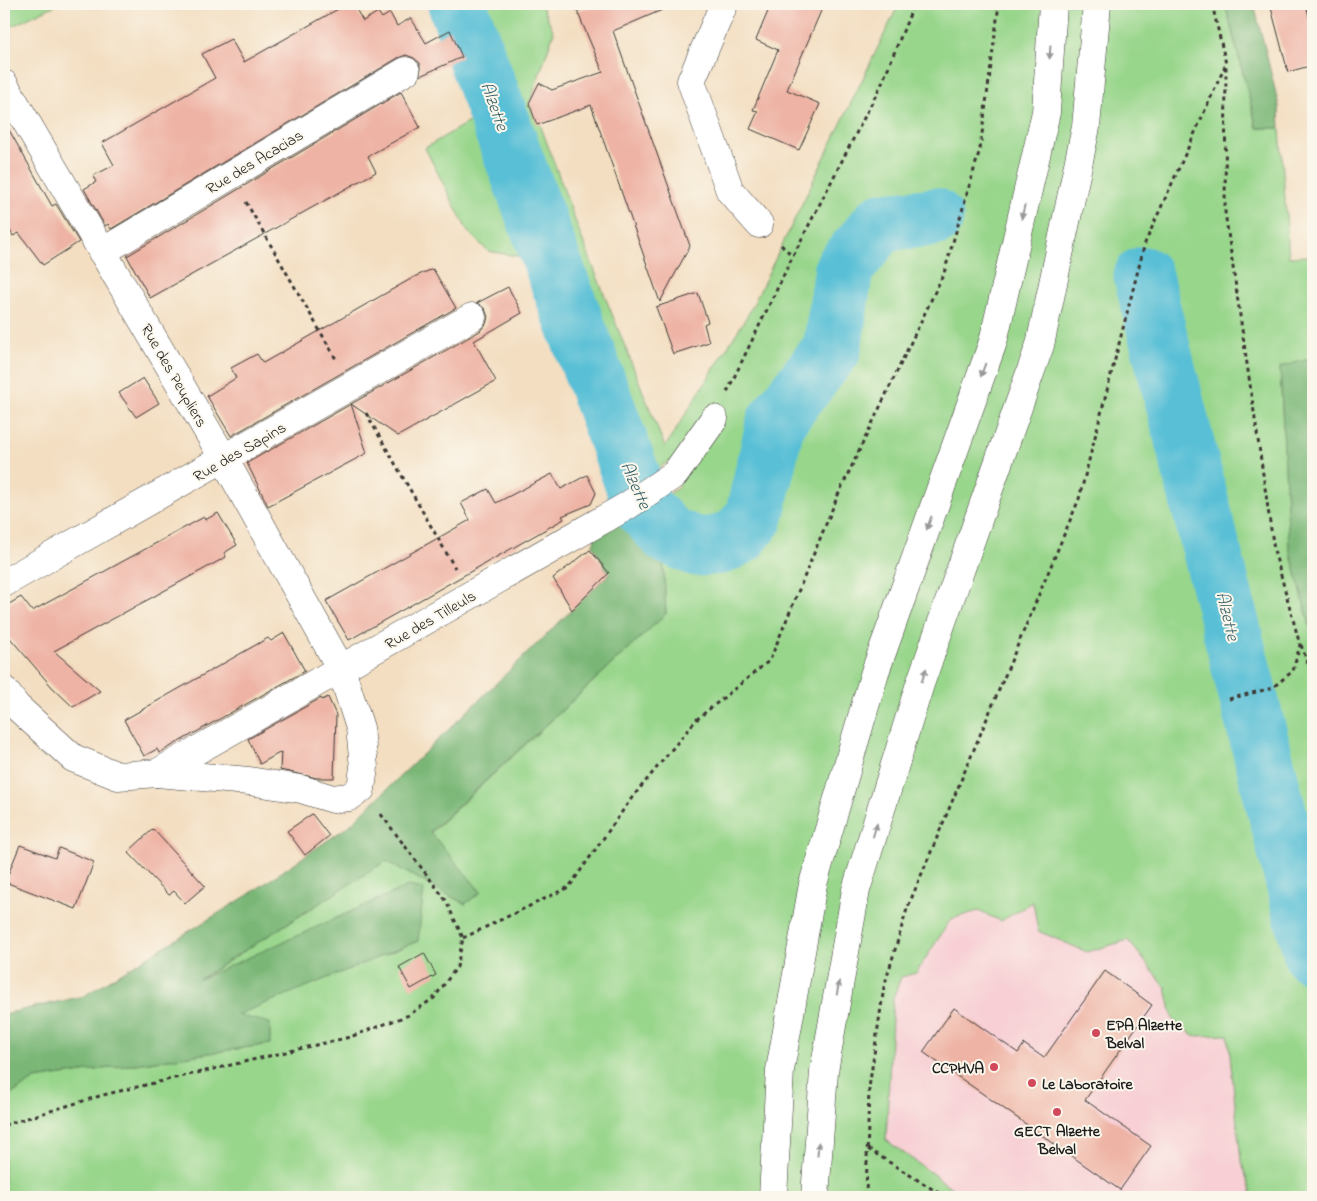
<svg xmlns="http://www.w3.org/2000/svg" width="1317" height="1201" font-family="'Indie Flower',sans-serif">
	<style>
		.built { fill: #f7cfd4 }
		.green { fill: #98d68b; stroke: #5a7954 }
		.forest { fill: #7ab777; stroke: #4b6a4a }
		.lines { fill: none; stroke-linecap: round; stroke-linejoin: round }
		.river { stroke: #59bfd6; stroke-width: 59 }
		.building { fill: #eeb3a4 }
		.minor-casing { stroke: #3c3935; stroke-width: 29 }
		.major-casing { stroke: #3c3935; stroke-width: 29 }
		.path { stroke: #3c3935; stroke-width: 3; stroke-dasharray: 4 4; stroke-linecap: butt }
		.minor { stroke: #fff; stroke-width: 28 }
		.major { stroke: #fff; stroke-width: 28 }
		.oneway { fill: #999 }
		.poi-dot { fill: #d1495b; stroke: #fbf7ec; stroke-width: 2 }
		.labels { text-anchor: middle; stroke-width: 4; stroke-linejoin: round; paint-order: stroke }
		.street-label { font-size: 16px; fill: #1c1c1c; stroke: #fbf7ec }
		.poi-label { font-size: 16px; font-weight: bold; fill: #1c1c1c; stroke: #fbf7ec; text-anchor: start }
		.water-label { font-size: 18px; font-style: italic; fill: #345d66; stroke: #fbf7ec }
	</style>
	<rect width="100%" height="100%" fill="#fbf7ec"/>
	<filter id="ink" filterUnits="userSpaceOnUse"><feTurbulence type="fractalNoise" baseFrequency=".02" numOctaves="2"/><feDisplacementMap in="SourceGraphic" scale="10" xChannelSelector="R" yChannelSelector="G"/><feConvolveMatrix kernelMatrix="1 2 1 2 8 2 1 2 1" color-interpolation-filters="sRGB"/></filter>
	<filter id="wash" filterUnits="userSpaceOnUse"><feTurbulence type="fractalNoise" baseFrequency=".0096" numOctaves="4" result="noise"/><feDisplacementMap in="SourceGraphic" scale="20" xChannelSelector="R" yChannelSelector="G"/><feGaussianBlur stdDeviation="1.12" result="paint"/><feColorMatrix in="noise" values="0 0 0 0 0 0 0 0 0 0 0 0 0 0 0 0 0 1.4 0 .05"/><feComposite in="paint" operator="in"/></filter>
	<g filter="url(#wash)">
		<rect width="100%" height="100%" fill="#f3dec1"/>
		<!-- built -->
		<polygon class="built" points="1033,901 1087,952 1128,940 1166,988 1173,1020 1194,1036 1228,1035 1241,1161 1253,1197 947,1197 953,1189 886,1140 893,998 901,977 916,973 951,919 978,910 1001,921"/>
		<!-- green -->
		<g class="green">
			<polygon points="4,4 58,4 4,30"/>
			<polygon points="445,4 541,4 554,32 531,99 577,226 665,447 749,313 899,4 1225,4 1257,128 1280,128 1289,257 1309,256 1313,285 1313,358 1280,368 1289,547 1313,637 1313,1197 1253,1197 1241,1161 1228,1035 1194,1036 1173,1020 1166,988 1128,940 1087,952 1038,931 1033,902 1001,921 978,911 951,919 916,973 901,977 893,998 886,1140 953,1189 947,1197 4,1197 4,1099 35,1079 270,1044 236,1015 418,941 408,886 194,983 386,861 465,904 481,892 430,833 666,614 663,553 632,519 679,487 669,461 622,494 533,259 488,251 468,232 425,148 487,111 470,61"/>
		</g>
		<!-- forest -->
		<g class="forest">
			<polygon points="1225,4 1254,4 1279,106 1280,128 1257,128"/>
			<polygon points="1313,358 1313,637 1289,547 1280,367"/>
			<polygon points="632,519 663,553 666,614 430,832 481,892 465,904 386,861 198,980 408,886 424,889 418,941 237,1015 270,1023 270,1044 35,1079 4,1099 4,1014 84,996 248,895 350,825 609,574 593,545 600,522"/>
		</g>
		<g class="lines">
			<!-- river -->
			<g class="river">
				<polyline points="457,4 643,508 668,535 697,547 720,545 739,536 754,517 776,421 832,349 844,268 882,222 934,217"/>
				<polyline points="1143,276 1313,955"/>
			</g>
		</g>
		<g id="blocks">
			<!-- building -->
			<g class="building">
				<polygon points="347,4 353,4 363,21 378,12 382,18 390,13 397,26 411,18 426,43 450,30 462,57 420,76 420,63 414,58 406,55 398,58 111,229 108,224 105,226 84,189 96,182 93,176 114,165 102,143 215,78 202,54 231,39 244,62"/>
				<polygon points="595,4 676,4 613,31 690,246 660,302 591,105 537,125 529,103 539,83 552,90 603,72 577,11"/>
				<polygon points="771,4 824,4 787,90 820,104 799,150 750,129 758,111 753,110 778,50 756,40"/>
				<polygon points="1270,4 1306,4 1313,33 1313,65 1288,72"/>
				<polygon points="401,92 420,127 368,156 376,172 150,298 127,256"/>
				<polygon points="4,121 52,206 56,204 79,242 43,265 19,233 13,236 4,219"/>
				<polygon points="433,269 456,308 231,436 207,396 236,378 231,368 257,354 263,363 416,276"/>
				<polygon points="508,287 522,313 474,341 496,381 398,436 351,404 480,331 486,324 488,317 485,309 477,303"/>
				<polygon points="698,293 708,322 704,324 709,342 673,354 656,307"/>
				<polygon points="143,378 159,403 136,417 119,393"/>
				<polygon points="351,404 367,453 268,506 247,463"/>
				<polygon points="552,474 561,489 587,475 596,493 591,504 562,516 564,519 349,640 326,601 470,520 461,503 488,489 496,503"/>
				<polygon points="218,513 237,545 224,553 226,557 54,651 100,691 73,707 52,687 4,631 4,607 21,597 32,611 204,517 205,520"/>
				<polygon points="590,550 609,573 572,610 553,578"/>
				<polygon points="284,633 305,671 159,753 157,749 144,756 124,720 268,638 271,641"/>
				<polygon points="328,697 336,715 334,778 317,778 280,770 281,752 260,764 248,739 321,698 322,700"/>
				<polygon points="312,814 329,836 305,855 287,831"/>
				<polygon points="153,829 205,886 185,903 174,891 169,895 128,852"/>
				<polygon points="20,845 55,858 59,848 94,862 76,909 5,882"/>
				<polygon points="424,953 436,975 411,989 399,967"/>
				<polygon points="1105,971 1152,1005 1085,1100 1151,1146 1120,1190 923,1052 954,1008 1018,1053 1024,1044 1044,1058"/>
			</g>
		</g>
	</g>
	<g filter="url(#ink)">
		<use href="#blocks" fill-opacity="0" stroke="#3c3935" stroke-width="1"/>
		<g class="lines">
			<defs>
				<g id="minor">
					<polyline points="724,4 691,81 730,191 759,224"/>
					<polyline points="4,84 224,459 341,669 360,728 364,767 361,789 349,797 333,799 301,789 249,781 157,773"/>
					<polyline points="102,252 406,71"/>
					<polyline points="4,583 472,317"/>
					<polyline points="4,690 16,706 73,758 118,776 157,773 627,506 675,474 714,419"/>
				</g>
				<g id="major">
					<polyline points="773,1197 780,1070 813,884 875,672 993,342 1046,112 1053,4"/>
					<polyline points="815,1197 824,1071 856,890 920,684 1040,345 1086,127 1097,4"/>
				</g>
			</defs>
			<!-- minor casing -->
			<use href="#minor" class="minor-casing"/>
			<!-- major casing -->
			<use href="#major" class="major-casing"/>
			<!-- path -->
			<g class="path">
				<polyline points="1212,4 1226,64 1225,212 1274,550 1300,645 1293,671 1272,688 1225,700"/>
				<polyline points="246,202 336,359"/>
				<polyline points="781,245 793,256"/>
				<polyline points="727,392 793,256 882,83 914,4"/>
				<polyline points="366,413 455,568"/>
				<polyline points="1301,645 1313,677"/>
				<polyline points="463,938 569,887 631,799 696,720 770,660 838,495 944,273 980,149 999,4"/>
				<polyline points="4,1125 103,1095 350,1037 409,1015 434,998 457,967 463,938 445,899 380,813"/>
				<polyline points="868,1149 945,1197"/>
				<polyline points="866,1197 869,1088 884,987 907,909 1079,499 1145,243 1226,64"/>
			</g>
			<!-- minor -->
			<use href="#minor" class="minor"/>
			<!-- major -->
			<use href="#major" class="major"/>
		</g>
		<!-- one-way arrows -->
		<defs><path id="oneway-solid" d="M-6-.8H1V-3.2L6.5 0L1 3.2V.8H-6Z" transform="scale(1.25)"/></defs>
		<g class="oneway">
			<use href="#oneway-solid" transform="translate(1050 52) rotate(94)"/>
			<use href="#oneway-solid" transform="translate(1023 212) rotate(103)"/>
			<use href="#oneway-solid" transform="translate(983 370) rotate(110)"/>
			<use href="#oneway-solid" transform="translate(929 523) rotate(110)"/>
			<use href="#oneway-solid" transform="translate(924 675) rotate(-71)"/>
			<use href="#oneway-solid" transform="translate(875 830) rotate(-73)"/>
			<use href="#oneway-solid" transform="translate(838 988) rotate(-80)"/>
			<use href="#oneway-solid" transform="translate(818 1149) rotate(-86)"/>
		</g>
	</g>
	<!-- markers -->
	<g class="poi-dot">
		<circle cx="1096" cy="1033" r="5"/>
		<circle cx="994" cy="1067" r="5"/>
		<circle cx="1032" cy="1083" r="5"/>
		<circle cx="1057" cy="1112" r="5"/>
	</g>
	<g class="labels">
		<!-- street labels -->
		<g class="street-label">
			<text transform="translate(254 161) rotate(-31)" y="6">Rue des Acacias</text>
			<text transform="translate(175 375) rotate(60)" y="6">Rue des Peupliers</text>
			<text transform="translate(239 451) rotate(-30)" y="6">Rue des Sapins</text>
			<text transform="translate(430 619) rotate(-30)" y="6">Rue des Tilleuls</text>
		</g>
		<!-- poi labels -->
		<g class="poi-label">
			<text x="1106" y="1030">EPA Alzette<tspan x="1106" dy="18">Belval</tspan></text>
			<text x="984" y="1073" text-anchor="end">CCPHVA</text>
			<text x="1042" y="1089">Le Laboratoire</text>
			<text x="1057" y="1136" text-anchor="middle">GECT Alzette<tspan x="1057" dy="18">Belval</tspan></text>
		</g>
		<!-- water labels -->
		<g class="water-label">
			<text transform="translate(495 106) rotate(70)" y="6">Alzette</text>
			<text transform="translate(636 485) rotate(66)" y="6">Alzette</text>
			<text transform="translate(1228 616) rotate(76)" y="6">Alzette</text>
		</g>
	</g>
	<!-- margin -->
	<rect width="1317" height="1201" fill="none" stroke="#fbf7ec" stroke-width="20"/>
</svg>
